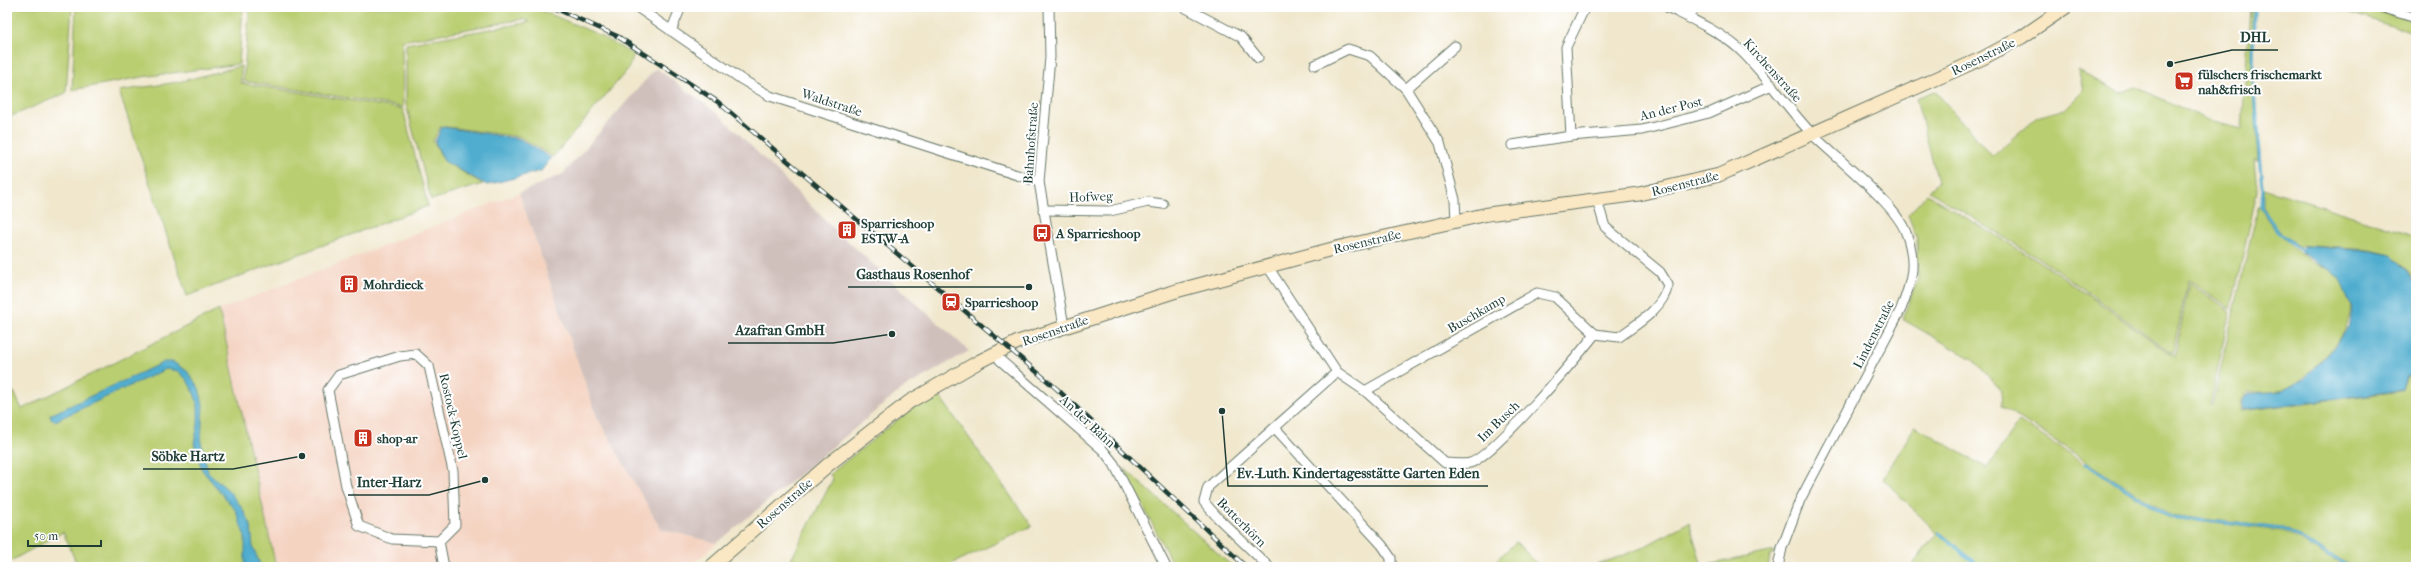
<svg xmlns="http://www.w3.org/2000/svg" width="2423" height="574" font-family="'IM FELL French Canon',serif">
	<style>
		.built { fill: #f4d3c1 }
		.industrial { fill: #d0c0bc }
		.green { fill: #b9ce71; stroke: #6c8652 }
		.water { fill: #51adcf; stroke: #387582 }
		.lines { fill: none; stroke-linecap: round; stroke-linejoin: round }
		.stream { stroke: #51adcf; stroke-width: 3 }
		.street-casing { stroke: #687869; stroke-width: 11 }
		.secondary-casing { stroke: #687869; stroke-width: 15 }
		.street { stroke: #fff; stroke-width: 9 }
		.secondary { stroke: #fae7c3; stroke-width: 13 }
		.rail-casing { stroke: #1f3d34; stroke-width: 4.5 }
		.rail { stroke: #fff; stroke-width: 3; stroke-dasharray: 9; stroke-linecap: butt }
		.labels { text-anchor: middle; stroke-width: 4; stroke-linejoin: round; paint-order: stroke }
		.street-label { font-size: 13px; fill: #1f3d34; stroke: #fff }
		.poi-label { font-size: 13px; font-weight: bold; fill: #1f3d34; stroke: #fff; text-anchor: start }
		.leader { fill: none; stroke: #1f3d34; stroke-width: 1.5 }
		.callout-dot { fill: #1f3d34; stroke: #fff; stroke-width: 1.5 }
		.callout-label { font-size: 14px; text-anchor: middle; font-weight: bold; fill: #1f3d34; stroke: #fff; stroke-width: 4; stroke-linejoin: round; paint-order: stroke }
	</style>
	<rect width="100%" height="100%" fill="#fff"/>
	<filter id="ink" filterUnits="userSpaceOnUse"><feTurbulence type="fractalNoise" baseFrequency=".025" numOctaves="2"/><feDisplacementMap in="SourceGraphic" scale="8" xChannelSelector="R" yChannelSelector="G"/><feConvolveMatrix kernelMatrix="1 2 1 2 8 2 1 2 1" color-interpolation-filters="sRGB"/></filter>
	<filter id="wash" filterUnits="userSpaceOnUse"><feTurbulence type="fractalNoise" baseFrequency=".012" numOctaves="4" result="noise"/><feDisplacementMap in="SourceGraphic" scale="16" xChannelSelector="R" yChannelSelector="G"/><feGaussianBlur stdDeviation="0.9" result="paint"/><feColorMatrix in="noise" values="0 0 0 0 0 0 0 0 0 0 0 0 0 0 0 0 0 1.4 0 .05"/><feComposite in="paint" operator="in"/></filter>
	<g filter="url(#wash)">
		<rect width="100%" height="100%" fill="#f0e7cc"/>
		<!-- built -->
		<polygon class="built" points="519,193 597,417 661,529 717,543 689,567 276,567 219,310"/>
		<!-- industrial -->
		<polygon class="industrial" points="656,68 721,116 831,226 969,351 902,389 717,543 661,529 597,417 519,193 563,174"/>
		<!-- green -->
		<g class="green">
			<polygon points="7,7 72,7 66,93 7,118"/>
			<polygon points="76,7 243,7 239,64 142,77 72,90"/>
			<polygon points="250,7 533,7 595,33 634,55 628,69 553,157 520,137 441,126 433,141 444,161 483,184 431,200 406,104 406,44 530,22 523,19 402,41 403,107 243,81"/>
			<polygon points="2250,7 2252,7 2252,79 2258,160 2254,160 2257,192 2231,309 2188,279 2173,354 2057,270 1929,191 1938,182 1916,98 1935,91 1992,156 2037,117 2065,109 2084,90 2078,71 2121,93 2135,87 2213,122 2242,129"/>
			<polygon points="2332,7 2370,7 2416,22 2416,34"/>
			<polygon points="241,66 241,83 403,109 428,206 187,296 119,91 178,82"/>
			<polygon points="2263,188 2416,236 2416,283 2409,271 2392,255 2370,250 2299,245 2282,234 2270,219 2263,206"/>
			<path d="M1927,194L2056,272L2175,357L2189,282L2230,311L2210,405L2212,406L2258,207H2260C2271,229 2288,244 2307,258C2316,266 2329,268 2338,277C2361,303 2349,330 2328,352C2315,366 2301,384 2282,390C2272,393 2259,392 2248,392L2242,399L2241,411L2403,391L2408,376L2416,375V567H2355L2283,528L2170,515L2001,406L2002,391L1972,359L1902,319L1918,279L1917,238L1908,215Z"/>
			<polygon points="219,310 276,567 78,567 63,532 7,563 7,396 14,392 22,409"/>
			<polygon points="938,394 1032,526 945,567 787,567 833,479 830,474 911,409"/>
			<polygon points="2019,421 2168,518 2281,531 2348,567 1982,567 1939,531 1938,533 1978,567 1911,567 1937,533 1883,479 1915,426 1987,468"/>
			<polygon points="1124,468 1233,567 1174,567"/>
			<polygon points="1689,522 1702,566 1775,551 1770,557 1768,567 1592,567 1642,548"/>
			<polygon points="1516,542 1540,567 1489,567"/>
		</g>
		<!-- water -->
		<g class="water">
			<polygon points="442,127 520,139 551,158 541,171 487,185 444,161 435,142"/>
			<polygon points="2304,246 2370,251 2392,255 2408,271 2416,285 2416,374 2407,376 2403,390 2243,410 2243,400 2248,394 2282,391 2304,379 2334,347 2350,324 2352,308 2339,277 2301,252"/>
			<polygon points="164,362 173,362 187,371 199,388 203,404 201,442 208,472 229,491 242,508 251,525 253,547 261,567 245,567 245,537 236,511 202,470 194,443 198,424 198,406 194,393 187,380 178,371 166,369 55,421 51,419 50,415"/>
		</g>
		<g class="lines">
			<!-- stream -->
			<g class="stream">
				<polyline points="2254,7 2253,80 2262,188 2261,207 2280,234 2302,250"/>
				<polyline points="2086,463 2169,517 2282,529 2352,567"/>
				<polyline points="1939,533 1980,567"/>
			</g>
		</g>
	</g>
	<g filter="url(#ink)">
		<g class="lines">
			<defs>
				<g id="street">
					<polyline points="637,7 741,79 770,96 1039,182"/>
					<polyline points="1049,7 1050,57 1039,182 1064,326"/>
					<polyline points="1184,7 1241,37 1258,58"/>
					<polyline points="1585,7 1566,47 1571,136 1642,130 1709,113 1772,85"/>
					<path d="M1667,7C1691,19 1717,30 1738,48C1766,74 1786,107 1813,135C1837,159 1896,204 1906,233C1917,262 1912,281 1901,309L1800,500L1782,548L1778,567"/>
					<polyline points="2380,7 2416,18"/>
					<polyline points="1689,18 1695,7"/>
					<polyline points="671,31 681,7"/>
					<polyline points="1315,65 1348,49 1370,56 1406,89 1440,143 1455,200 1456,220"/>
					<polyline points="1406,89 1455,46"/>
					<polyline points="1512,145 1571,136"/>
					<polyline points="1043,210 1110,211 1148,202 1163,204"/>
					<path d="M1268,267L1337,372L1365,391L1445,463C1453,463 1463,465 1470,463C1492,457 1577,357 1595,334L1619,337C1637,324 1663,309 1668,285L1660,272L1605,227L1597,200"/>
					<polyline points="995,353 1000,360 1103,450 1114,464 1166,567"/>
					<polygon points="416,354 429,366 453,471 455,525 439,541 392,539 359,526 346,486 328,390 339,375 400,356"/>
					<polyline points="1365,391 1537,293 1555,297 1595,334"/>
					<polyline points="1275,428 1382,545 1391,558 1391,567"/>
					<polyline points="439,541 444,567"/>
					<polyline points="1269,567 1218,518 1204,502 1208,487 1337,372"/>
				</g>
				<polyline id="secondary" points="711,567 829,464 909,402 980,361 1018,342 1176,291 1336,248 1488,214 1639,194 1719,175 1983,58 2022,37 2066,7"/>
			</defs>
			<!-- street casing -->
			<use href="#street" class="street-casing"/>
			<!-- secondary casing -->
			<use href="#secondary" class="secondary-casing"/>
			<!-- street -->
			<use href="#street" class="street"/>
			<!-- secondary -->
			<use href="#secondary" class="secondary"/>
			<defs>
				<polyline id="rail" points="552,7 617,36 718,102 1057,389 1246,567"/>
			</defs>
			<!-- rail casing -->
			<use href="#rail" class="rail-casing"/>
			<!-- rail -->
			<use href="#rail" class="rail"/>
		</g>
	</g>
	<!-- icons -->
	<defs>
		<symbol id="supermarket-square" viewBox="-11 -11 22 22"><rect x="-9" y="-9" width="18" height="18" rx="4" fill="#c8321e" stroke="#fff"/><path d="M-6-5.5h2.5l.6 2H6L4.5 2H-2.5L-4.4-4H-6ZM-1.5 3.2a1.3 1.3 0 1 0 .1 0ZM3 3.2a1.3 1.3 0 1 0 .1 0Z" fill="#fff"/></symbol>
		<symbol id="building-square" viewBox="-11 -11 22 22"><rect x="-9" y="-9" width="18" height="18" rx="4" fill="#c8321e" stroke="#fff"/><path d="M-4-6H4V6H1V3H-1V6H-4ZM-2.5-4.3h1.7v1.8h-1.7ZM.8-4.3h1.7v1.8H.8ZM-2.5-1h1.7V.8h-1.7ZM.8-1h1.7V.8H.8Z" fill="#fff"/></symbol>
		<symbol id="bus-square" viewBox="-11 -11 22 22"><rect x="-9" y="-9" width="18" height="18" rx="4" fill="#c8321e" stroke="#fff"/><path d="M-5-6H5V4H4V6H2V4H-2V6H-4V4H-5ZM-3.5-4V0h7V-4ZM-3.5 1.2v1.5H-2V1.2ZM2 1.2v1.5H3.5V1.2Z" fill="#fff"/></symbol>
		<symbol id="station-square" viewBox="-11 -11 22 22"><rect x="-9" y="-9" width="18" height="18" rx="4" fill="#c8321e" stroke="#fff"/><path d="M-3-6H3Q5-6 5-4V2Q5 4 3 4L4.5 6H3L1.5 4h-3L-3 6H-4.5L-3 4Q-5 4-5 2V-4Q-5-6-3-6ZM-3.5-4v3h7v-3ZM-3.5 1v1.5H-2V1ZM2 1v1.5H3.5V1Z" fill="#fff"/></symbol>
	</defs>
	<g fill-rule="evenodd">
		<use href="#supermarket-square" x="2173" y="70" width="22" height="22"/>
		<use href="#building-square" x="836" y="219" width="22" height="22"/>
		<use href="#bus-square" x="1031" y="222" width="22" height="22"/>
		<use href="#building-square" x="338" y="273" width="22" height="22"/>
		<use href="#station-square" x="940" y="291" width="22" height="22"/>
		<use href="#building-square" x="352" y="427" width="22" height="22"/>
	</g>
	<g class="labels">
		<!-- street labels -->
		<g class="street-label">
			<text transform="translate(1983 56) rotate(-26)" y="5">Rosenstraße</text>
			<text transform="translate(1773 70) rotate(48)" y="5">Kirchenstraße</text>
			<text transform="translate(832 102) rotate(18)" y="5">Waldstraße</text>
			<text transform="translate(1671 108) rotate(-14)" y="5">An der Post</text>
			<text transform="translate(1030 143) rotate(-86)" y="5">Bahnhofstraße</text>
			<text transform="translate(1685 183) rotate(-14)" y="5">Rosenstraße</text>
			<text transform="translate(1091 196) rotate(-2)" y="5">Hofweg</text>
			<text transform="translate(1367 241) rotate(-13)" y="5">Rosenstraße</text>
			<text transform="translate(1476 313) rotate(-30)" y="5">Buschkamp</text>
			<text transform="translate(1055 330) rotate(-19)" y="5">Rosenstraße</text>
			<text transform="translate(1873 334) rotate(-63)" y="5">Lindenstraße</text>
			<text transform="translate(454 416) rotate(77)" y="5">Rostock-Koppel</text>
			<text transform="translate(1088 421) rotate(43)" y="5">An der Bahn</text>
			<text transform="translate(1498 421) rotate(-44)" y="5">Im Busch</text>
			<text transform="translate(784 503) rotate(-41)" y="5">Rosenstraße</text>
			<text transform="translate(1242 522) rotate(45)" y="5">Botterhörn</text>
		</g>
		<!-- poi labels -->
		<g class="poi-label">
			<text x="2198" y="79">fülschers frischemarkt<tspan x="2198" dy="15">nah&amp;frisch</tspan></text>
			<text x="861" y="228">Sparrieshoop<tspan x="861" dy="15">ESTW-A</tspan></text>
			<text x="1056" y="238">A Sparrieshoop</text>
			<text x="363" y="289">Mohrdieck</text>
			<text x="965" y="307">Sparrieshoop</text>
			<text x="377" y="443">shop-ar</text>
		</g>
	</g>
	<!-- callouts -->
	<path class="leader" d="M2170 64L2232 50H2278M1029 287L977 287H848M892 334L833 343H728M302 456L233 469H143M1222 411L1228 486H1488M485 480L429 495H348"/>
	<g class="callout-dot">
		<circle cx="2170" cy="64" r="4"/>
		<circle cx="1029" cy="287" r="4"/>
		<circle cx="892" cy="334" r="4"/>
		<circle cx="302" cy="456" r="4"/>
		<circle cx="1222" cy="411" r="4"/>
		<circle cx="485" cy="480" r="4"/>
	</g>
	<g class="callout-label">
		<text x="2255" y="42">DHL</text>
		<text x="913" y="279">Gasthaus Rosenhof</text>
		<text x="780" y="335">Azafran GmbH</text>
		<text x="188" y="461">Söbke Hartz</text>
		<text x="1358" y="478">Ev.-Luth. Kindertagesstätte Garten Eden</text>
		<text x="389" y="487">Inter-Harz</text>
	</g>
	<!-- margin -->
	<rect width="2423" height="574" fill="none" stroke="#fff" stroke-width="24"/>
	<!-- scale -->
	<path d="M28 540v6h73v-6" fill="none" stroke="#1f3d34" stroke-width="2"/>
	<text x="34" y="540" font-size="12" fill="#1f3d34" stroke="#ffffff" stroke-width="3" paint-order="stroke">50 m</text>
</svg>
